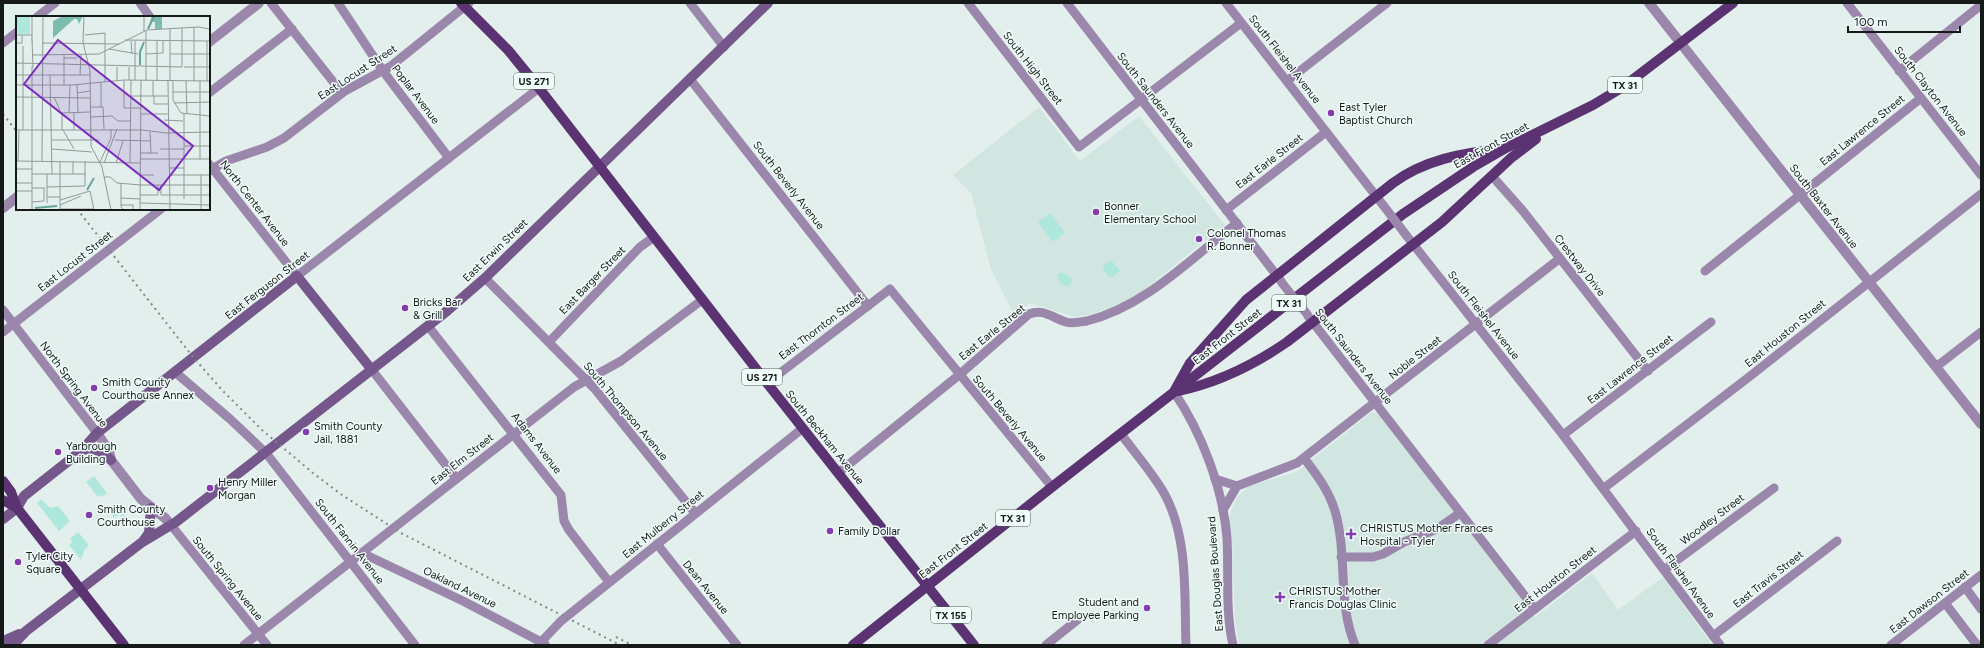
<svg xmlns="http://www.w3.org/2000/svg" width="1984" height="648" font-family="Figtree,sans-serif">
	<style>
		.built { fill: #d1e6e1 }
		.green { fill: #aee8dc }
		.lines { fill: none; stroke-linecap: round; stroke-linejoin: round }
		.minor { stroke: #9c87ac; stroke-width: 9 }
		.tertiary { stroke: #9c87ac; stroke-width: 10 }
		.secondary { stroke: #76578b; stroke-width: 10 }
		.primary { stroke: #5b3373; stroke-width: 10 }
		.rail { stroke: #818a88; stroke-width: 2; stroke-dasharray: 2 4; stroke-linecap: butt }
		.minor-bridge { stroke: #9c87ac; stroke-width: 9 }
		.poi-dot { fill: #853cae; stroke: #f0fcfa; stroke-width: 1.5 }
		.labels { text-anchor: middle; stroke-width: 3; stroke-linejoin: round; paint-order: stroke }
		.shield { fill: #f0fcfa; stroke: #575e5c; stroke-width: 1 }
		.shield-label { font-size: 10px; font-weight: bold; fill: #151a19 }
		.street-label { font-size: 11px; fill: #151a19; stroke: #f0fcfa }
		.poi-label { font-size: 11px; fill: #151a19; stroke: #f0fcfa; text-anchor: start }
		.inset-river { fill: none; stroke: #64a599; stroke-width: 2 }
		.inset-road { fill: none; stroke: #919a98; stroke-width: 1 }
		.view { fill: #7b2cbf; fill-opacity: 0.15; stroke: #7b2cbf; stroke-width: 2 }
		.inset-edge { fill: none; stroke: #151a19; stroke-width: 2 }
	</style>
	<rect width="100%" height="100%" fill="#e3efec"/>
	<!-- built -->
	<g class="built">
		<polygon points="1039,107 1080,161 1139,116 1225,225 1140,293 1120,305 1088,315 1075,317 1030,303 1014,315 991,269 971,193 953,175"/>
		<polygon points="1372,412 1379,414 1535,617 1592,573 1618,610 1663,577 1712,645 1239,645 1235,619 1232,540 1229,518 1236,498 1249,486 1296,472"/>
	</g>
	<!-- green -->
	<g class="green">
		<polygon points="1050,213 1065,233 1053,242 1038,222"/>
		<polygon points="1111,260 1120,271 1112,277 1109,277 1103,269 1103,266"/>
		<polygon points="1059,273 1064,273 1073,279 1068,287 1059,282 1057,276"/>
		<polygon points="94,476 107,493 102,497 101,495 98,497 86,482"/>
		<polygon points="41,499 50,508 58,506 70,521 59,531 37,503"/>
		<polygon points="115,503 125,516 123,518 119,514 114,518 110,512 113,510 110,507"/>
		<polygon points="78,532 89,545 84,550 81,560 69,545 72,542 70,539"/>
	</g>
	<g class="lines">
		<!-- minor -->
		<g class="minor">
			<polyline points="140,3 150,17"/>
			<polyline points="271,3 342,93"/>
			<polyline points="338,3 383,71 449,158"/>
			<polyline points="690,3 724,47"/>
			<polyline points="968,3 1079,147 1241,23"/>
			<polyline points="1067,3 1281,281"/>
			<polyline points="1226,3 1383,205"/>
			<polyline points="1847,3 1981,175"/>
			<polyline points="37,17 55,3"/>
			<polyline points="3,43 17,32"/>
			<polyline points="1899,71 1981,5"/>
			<polyline points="690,79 868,306"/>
			<polyline points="1287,81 1387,3"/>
			<polyline points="209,93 292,29"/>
			<polyline points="209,164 297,276 539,88"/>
			<polyline points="209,171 226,161 267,147 284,138 345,91 391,66 469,3"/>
			<polyline points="1492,176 1523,211 1648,371"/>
			<polyline points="1226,210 1326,132"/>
			<polyline points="1406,235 1563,435 1720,645"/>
			<polyline points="1705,271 1921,98"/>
			<polyline points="485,278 594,388 695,513"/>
			<polyline points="3,310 97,433"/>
			<polyline points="1308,316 1535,609"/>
			<polyline points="428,326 561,495 564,521 569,530 609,582"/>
			<polyline points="3,332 161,209"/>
			<polyline points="549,342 640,247 654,237"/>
			<polyline points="1936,367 1981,332"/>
			<polyline points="372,370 456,478"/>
			<polyline points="175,372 230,419 266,453 415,645"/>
			<polyline points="767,383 890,289 1052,487"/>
			<path d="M1174,392C1202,433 1223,489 1227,538C1229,573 1225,611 1233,645"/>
			<path d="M1121,434C1135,453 1152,472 1164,493C1189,538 1184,595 1186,645"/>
			<polyline points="1563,435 1711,322"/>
			<path d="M1304,458C1317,475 1329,491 1335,511C1348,555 1337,602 1355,645"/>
			<path d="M838,473L959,375L1029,314C1044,308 1052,318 1066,322C1073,324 1080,322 1087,321C1146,306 1190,259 1237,223"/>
			<polyline points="1215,479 1237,486"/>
			<polyline points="1604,488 1749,377 1981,194"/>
			<polyline points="1223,510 1237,486 1297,463 1559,259"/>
			<polyline points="171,525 267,645"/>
			<polyline points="657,544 737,645"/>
			<polyline points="362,553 463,601 545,644"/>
			<polyline points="1341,557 1373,557 1383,554 1404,542 1437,529 1460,513"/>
			<polyline points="1664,570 1774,488"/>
			<polyline points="1965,587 1981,609"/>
			<polyline points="1945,603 1977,645"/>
			<polyline points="1713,636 1837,541"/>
			<polyline points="541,642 561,621 803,428"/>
			<polyline points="244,645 574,387 621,361 702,300"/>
			<polyline points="1046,645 1081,617"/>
			<polyline points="1488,645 1636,531"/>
			<polyline points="1891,645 1981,575"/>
		</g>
		<!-- tertiary -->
		<g class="tertiary">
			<polyline points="1649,3 1981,424"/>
			<polyline points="209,42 259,3"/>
			<polyline points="3,208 17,197"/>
			<polyline points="97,433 109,451 111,460 141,499 165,518 171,525"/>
		</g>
		<!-- secondary -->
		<g class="secondary">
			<path d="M81,451C93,445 101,452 111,460"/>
			<polyline points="3,519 17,508 24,496 81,451 97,433 297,276 372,370"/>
			<polyline points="144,540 149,533 151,508"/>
			<polyline points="3,641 19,634"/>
			<polyline points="13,645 26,631 141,543 176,522 447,311 485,278 768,3"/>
		</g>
		<!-- primary -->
		<g class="primary">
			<polyline points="461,3 508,50 539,88 767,383 974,645"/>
			<path d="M1175,390L1190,363L1246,300L1393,183C1424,160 1462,153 1500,149"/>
			<path d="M1178,391C1216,383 1255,364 1287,342L1442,222L1511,158L1536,139"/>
			<polyline points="3,481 11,492 17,508 124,645"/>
			<polyline points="3,500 17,508"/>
			<polyline points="853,645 1052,487 1403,214 1473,167 1506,148 1593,105 1623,87 1733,3"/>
		</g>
		<!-- rail -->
		<g class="rail">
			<polyline points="3,114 17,132"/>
			<polyline points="77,209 193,357 222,390 262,430 313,473 342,495 401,533 620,645"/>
			<polyline points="616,637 632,645"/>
		</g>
		<!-- minor-bridge -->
		<g class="minor-bridge">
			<polyline points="1383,205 1406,235"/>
			<polyline points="1282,283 1307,314"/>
		</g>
	</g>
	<!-- markers -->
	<g class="poi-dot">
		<circle cx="1331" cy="113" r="4"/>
		<circle cx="1096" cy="212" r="4"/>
		<circle cx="1199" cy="239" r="4"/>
		<circle cx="405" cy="308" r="4"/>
		<circle cx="94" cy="388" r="4"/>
		<circle cx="306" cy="432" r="4"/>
		<circle cx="58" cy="452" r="4"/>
		<circle cx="210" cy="488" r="4"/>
		<circle cx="89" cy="515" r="4"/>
		<circle cx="830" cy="531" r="4"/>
		<path d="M1349 528h4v4h4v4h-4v4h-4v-4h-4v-4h4z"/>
		<circle cx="18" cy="562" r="4"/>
		<path d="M1278 591h4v4h4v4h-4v4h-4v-4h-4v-4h4z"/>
		<circle cx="1147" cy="608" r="4"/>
	</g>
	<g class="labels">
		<!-- shield labels -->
		<g class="shield">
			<rect x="514" y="73" width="40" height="16" rx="3"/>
			<rect x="1608" y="77" width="34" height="16" rx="3"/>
			<rect x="1272" y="295" width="34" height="16" rx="3"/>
			<rect x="742" y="369" width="40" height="16" rx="3"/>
			<rect x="996" y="510" width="34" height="16" rx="3"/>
			<rect x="931" y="607" width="40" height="16" rx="3"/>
		</g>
		<g class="shield-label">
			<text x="534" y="85">US 271</text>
			<text x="1625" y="89">TX 31</text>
			<text x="1289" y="307">TX 31</text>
			<text x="762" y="381">US 271</text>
			<text x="1013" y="522">TX 31</text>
			<text x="951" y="619">TX 155</text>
		</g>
		<!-- street labels -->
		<g class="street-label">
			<text transform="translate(1285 59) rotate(52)" y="4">South Fleishel Avenue</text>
			<text transform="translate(1033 68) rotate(52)" y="4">South High Street</text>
			<text transform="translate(357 72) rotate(-33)" y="4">East Locust Street</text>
			<text transform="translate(1931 91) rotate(52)" y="4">South Clayton Avenue</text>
			<text transform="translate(416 94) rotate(53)" y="4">Poplar Avenue</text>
			<text transform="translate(1156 100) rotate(52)" y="4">South Saunders Avenue</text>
			<text transform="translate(1862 130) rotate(-39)" y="4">East Lawrence Street</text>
			<text transform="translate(1491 145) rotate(-29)" y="4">East Front Street</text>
			<text transform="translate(1269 161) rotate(-38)" y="4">East Earle Street</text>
			<text transform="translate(789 185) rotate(52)" y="4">South Beverly Avenue</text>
			<text transform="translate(255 203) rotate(52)" y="4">North Center Avenue</text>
			<text transform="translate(1824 206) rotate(52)" y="4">South Baxter Avenue</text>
			<text transform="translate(495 250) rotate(-44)" y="4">East Erwin Street</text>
			<text transform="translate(75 261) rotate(-38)" y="4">East Locust Street</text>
			<text transform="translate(1580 265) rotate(52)" y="4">Crestway Drive</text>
			<text transform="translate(592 280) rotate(-46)" y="4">East Barger Street</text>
			<text transform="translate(267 285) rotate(-38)" y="4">East Ferguson Street</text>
			<text transform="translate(1484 315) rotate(52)" y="4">South Fleishel Avenue</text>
			<text transform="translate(821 326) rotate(-37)" y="4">East Thornton Street</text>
			<text transform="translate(992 332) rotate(-39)" y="4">East Earle Street</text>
			<text transform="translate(1785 333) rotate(-39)" y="4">East Houston Street</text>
			<text transform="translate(1227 336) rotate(-38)" y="4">East Front Street</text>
			<text transform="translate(1354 356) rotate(52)" y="4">South Saunders Avenue</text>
			<text transform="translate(1415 357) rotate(-38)" y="4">Noble Street</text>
			<text transform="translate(1630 369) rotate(-38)" y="4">East Lawrence Street</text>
			<text transform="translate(74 384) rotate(53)" y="4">North Spring Avenue</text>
			<text transform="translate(626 411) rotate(50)" y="4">South Thompson Avenue</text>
			<text transform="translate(1010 418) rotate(50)" y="4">South Beverly Avenue</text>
			<text transform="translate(825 437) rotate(51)" y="4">South Beckham Avenue</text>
			<text transform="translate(537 443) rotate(52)" y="4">Adams Avenue</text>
			<text transform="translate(462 459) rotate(-38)" y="4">East Elm Street</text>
			<text transform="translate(1712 519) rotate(-37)" y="4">Woodley Street</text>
			<text transform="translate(663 524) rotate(-39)" y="4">East Mulberry Street</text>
			<text transform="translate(350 541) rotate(52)" y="4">South Fannin Avenue</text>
			<text transform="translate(953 550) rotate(-38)" y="4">East Front Street</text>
			<text transform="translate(1681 573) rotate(54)" y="4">South Fleishel Avenue</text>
			<text transform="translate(1215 574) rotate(-94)" y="4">East Douglas Boulevard</text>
			<text transform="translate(228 578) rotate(51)" y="4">South Spring Avenue</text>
			<text transform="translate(1555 579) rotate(-38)" y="4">East Houston Street</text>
			<text transform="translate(1768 579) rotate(-38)" y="4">East Travis Street</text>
			<text transform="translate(460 587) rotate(26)" y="4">Oakland Avenue</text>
			<text transform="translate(706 587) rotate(51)" y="4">Dean Avenue</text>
			<text transform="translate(1929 601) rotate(-38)" y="4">East Dawson Street</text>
		</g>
		<!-- poi labels -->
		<g class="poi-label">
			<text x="1339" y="111">East Tyler<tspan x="1339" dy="13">Baptist Church</tspan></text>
			<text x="1104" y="210">Bonner<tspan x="1104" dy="13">Elementary School</tspan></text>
			<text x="1207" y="237">Colonel Thomas<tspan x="1207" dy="13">R. Bonner</tspan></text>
			<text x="413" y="306">Bricks Bar<tspan x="413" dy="13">&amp; Grill</tspan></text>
			<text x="102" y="386">Smith County<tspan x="102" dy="13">Courthouse Annex</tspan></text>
			<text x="314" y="430">Smith County<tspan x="314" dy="13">Jail, 1881</tspan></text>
			<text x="66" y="450">Yarbrough<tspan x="66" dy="13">Building</tspan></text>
			<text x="218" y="486">Henry Miller<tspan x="218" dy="13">Morgan</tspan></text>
			<text x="97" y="513">Smith County<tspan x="97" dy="13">Courthouse</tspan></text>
			<text x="1360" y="532">CHRISTUS Mother Frances<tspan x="1360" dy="13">Hospital - Tyler</tspan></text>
			<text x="838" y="535">Family Dollar</text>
			<text x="26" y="560">Tyler City<tspan x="26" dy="13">Square</tspan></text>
			<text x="1289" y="595">CHRISTUS Mother<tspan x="1289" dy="13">Francis Douglas Clinic</tspan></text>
			<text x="1139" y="606" text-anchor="end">Student and<tspan x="1139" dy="13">Employee Parking</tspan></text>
		</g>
	</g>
	<!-- overview -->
	<g transform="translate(16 16)">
		<rect width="194" height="194" fill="#e3efec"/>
		<path d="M0,0H14V18H2Z" fill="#aee8dc"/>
		<path d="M47,0H67L63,8L61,3H58L37,22V5ZM136,0H146V13H139V6H134Z" fill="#7bbeb0"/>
		<path class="inset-river" d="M132,13L138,0M124,49V36L128,26M71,174L78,162M19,192L41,190"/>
		<path class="inset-road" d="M68,0L67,26L74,55L75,130L86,151L95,194M128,0V15M154,13V65M130,15V64M0,19H16M69,19L89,17V66M16,23L17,52M109,24L194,25M16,25V0M115,25L116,38M119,25V64M0,27H6V19M26,27L103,28M93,33L122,38M130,38L147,37V25M154,38H194M16,39L83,38L131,14L182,11L194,13M48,39V59H74M48,42H61M0,47L166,51V12M168,51H194M0,59H48V69M34,59L36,158M64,59L65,38M108,64V92H125M113,64V51M101,65V51M141,65V25M152,65L154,194M157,65V84L165,97L194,100M170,65L171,98M178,65V11M184,65V143M191,65V25M85,66V91M0,69H56L108,64L194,65M61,69L62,96M157,76H194M61,77L74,75M115,80H152M137,80V65M138,80V88H152M0,81L74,82M38,81L46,99V114M158,87L194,86M74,91H87L88,113M53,96L54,69M58,96V114M45,97L74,96M125,98H152M168,98V183M74,101L96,100L102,105H114M148,104L167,105M0,114H126L150,117L194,116M7,114V30M47,114L58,133M134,116L135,137M36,124H83M99,124L135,125M168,130H194M36,133L76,136M144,133H168M125,137H142M125,143H194M0,145L125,147M2,145L3,114M26,145L27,0M44,145V194M57,145V158M84,146L95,122V113M88,147L101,113M100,147L107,125M114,147L115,64M154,152H168M0,153H16M16,158H70M125,159H138M154,159H194M185,159V194M88,161H94L101,167L125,169H194M0,167H16M105,167V191L108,194M145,169V179H194M31,171L69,170V145M16,172H29M0,175H16M124,179H142V169M31,181H44M105,182L125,183M44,184L74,175L78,194M16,186L28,185V172M31,187V158M124,187L194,189M44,189L65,180M105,189H117V194M44,193H78M16,194V50M124,194L125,64"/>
		<path class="view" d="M42,24L177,130L143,174L8,68Z"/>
		<rect width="194" height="194" class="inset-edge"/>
	</g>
	<!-- border -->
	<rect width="1984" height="648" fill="none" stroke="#151a19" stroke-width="8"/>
	<!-- scale -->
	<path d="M1848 26v6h112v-6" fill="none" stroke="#151a19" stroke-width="2"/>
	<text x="1854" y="26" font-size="12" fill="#151a19" stroke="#f0fcfa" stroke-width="3" paint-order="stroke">100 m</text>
</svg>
